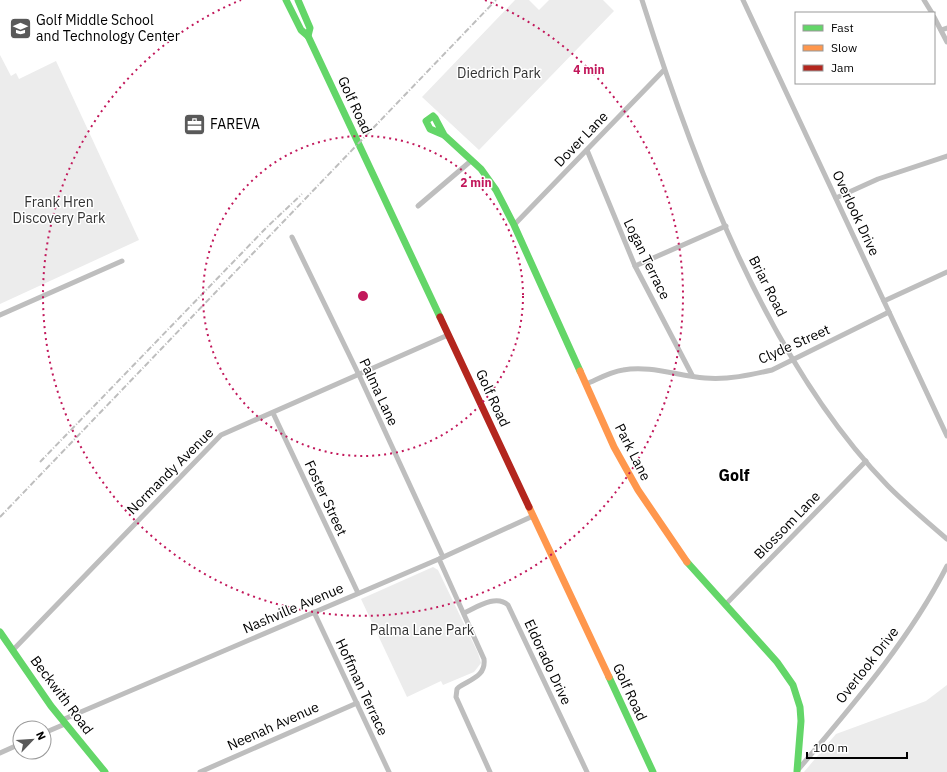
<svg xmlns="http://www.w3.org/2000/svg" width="947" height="772" font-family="'IBM Plex Sans',sans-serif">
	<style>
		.green { fill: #ececec }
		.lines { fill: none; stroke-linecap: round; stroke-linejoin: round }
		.street { stroke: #bebebe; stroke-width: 5 }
		.fast { stroke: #63d668; stroke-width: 7 }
		.slow { stroke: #ff974d; stroke-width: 7 }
		.jam { stroke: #b3261e; stroke-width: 7 }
		.rail { stroke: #bebebe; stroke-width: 2; stroke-dasharray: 6 2 1 2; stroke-linecap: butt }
		.ring { fill: none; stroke: #c2185b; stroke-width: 2; stroke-dasharray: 2 4 }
		.labels { text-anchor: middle; stroke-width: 3; stroke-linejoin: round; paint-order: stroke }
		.poi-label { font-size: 14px; fill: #000; stroke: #fff; text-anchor: start }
		.park-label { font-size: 14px; fill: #333; stroke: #fff }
		.street-label { font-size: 14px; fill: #000; stroke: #fff }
		.quarter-label { font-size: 16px; font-weight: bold; fill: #000; stroke: #fff }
		.centre { fill: #c2185b; stroke: #fff; stroke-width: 2 }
		.ring-label { font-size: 12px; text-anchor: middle; font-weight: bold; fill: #c2185b; stroke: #fff; stroke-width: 3; stroke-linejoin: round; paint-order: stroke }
	</style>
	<rect width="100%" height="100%" fill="#fff"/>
	<!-- green -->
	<g class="green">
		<polygon points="515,0 529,0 539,10 549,0 603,0 614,11 479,150 422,97"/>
		<polygon points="0,55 11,76 16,73 19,79 56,61 139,240 0,304"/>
		<polygon points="433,567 438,570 478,653 481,663 474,672 443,685 441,681 407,697 361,599"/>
		<polygon points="947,685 947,772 804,772 836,734 926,701"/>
	</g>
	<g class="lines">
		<!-- street -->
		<g class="street">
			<path d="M642,0C694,164 767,361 888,486C907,505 927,522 947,539"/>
			<polyline points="743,0 947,436"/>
			<polyline points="924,0 932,13"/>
			<polyline points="934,17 947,42"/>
			<polyline points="941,30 947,28"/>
			<polyline points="587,150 635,266 692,375"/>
			<polyline points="836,198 878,179 947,156"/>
			<polyline points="418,206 472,160"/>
			<polyline points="514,225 664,70"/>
			<polyline points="292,237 359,375 443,557"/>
			<polyline points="635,266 726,226"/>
			<polyline points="884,301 947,272"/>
			<polyline points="0,315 122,261"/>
			<path d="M586,384C598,379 610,372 623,370C650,365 678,376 705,378C728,380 750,375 772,370L889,312"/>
			<polyline points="273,413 358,593"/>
			<path d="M439,559L484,659C486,676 471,679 459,687L457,689L456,697L490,772"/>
			<polyline points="725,605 866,461"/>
			<polyline points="314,612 389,772"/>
			<path d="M464,613C477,607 496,594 508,605L587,772"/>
			<polyline points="13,650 221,435 448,335"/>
			<polyline points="62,720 439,559 533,516"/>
			<polyline points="44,733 65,724"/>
			<polyline points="0,753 20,744"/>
			<path d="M797,771C851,707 909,641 947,566"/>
			<polyline points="200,772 357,703"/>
		</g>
		<!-- fast -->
		<g class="fast">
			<polyline points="286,0 301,30 308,36 440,317"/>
			<polyline points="298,0 310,28 308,36"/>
			<polyline points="444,135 435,118 433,116 426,121 430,129 444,135 481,169 496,190 514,225 580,371"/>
			<polyline points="687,562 777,662 793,685 800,707 801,721 797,771"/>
			<polyline points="0,632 51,706 105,772"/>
			<polyline points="609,677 653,772"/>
		</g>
		<!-- slow -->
		<g class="slow">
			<polyline points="580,371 614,447 638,490 687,562"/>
			<polyline points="529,507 609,677"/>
		</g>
		<!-- jam -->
		<polyline class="jam" points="440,317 529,507"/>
		<!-- rail -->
		<g class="rail">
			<polyline points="40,462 267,227 302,194"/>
			<polyline points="0,517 496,0"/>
		</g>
	</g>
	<!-- distance rings -->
	<g class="ring">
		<circle cx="363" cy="296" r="160"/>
		<path d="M485 0A320 320 0 1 1 241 0"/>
	</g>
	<!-- icons -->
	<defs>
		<symbol id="school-square" viewBox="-11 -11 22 22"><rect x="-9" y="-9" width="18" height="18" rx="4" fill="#595959" stroke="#fff"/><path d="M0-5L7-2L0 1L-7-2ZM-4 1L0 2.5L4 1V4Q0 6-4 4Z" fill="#fff"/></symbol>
		<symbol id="office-square" viewBox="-11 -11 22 22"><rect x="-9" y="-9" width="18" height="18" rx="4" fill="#595959" stroke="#fff"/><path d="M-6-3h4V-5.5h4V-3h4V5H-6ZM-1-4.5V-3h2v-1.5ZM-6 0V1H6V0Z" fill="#fff"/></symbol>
	</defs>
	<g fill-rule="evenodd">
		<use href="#school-square" x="8" y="16" width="25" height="25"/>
		<use href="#office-square" x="182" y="112" width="25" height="25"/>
	</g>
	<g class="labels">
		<!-- poi labels -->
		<g class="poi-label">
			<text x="36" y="25">Golf Middle School<tspan x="36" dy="16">and Technology Center</tspan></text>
			<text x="210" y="129">FAREVA</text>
		</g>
		<!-- park labels -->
		<g class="park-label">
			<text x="499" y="78">Diedrich Park</text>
			<text x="59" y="207">Frank Hren<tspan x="59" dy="16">Discovery Park</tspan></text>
			<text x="422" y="635">Palma Lane Park</text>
		</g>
		<!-- street labels -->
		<g class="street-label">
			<text transform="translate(355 105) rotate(65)" y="5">Golf Road</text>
			<text transform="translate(581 139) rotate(-46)" y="5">Dover Lane</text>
			<text transform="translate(856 213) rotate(65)" y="5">Overlook Drive</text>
			<text transform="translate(647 259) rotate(64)" y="5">Logan Terrace</text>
			<text transform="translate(768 286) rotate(63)" y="5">Briar Road</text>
			<text transform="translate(794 344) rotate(-24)" y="5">Clyde Street</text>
			<text transform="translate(379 392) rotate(65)" y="5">Palma Lane</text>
			<text transform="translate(493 398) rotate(65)" y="5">Golf Road</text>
			<text transform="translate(633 452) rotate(63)" y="5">Park Lane</text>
			<text transform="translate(170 471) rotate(-45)" y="5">Normandy Avenue</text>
			<text transform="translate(326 498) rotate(65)" y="5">Foster Street</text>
			<text transform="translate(787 525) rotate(-46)" y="5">Blossom Lane</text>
			<text transform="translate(293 608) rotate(-23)" y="5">Nashville Avenue</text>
			<text transform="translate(548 662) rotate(65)" y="5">Eldorado Drive</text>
			<text transform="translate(867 665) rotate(-52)" y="5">Overlook Drive</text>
			<text transform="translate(362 687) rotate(65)" y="5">Hoffman Terrace</text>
			<text transform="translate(630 692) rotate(65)" y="5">Golf Road</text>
			<text transform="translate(62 695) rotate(53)" y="5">Beckwith Road</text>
			<text transform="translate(273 726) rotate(-24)" y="5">Neenah Avenue</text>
		</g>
		<!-- quarter labels -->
		<g class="quarter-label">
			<text x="734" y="481">Golf</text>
		</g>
	</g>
	<circle cx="363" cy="296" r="6" class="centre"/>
	<g class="ring-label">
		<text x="589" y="74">4 min</text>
		<text x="476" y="187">2 min</text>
	</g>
	<!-- legend -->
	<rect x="795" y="12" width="140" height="72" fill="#ffffff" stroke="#999999"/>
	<rect x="803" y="25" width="20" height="6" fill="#63d668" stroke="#999999"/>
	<text x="831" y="32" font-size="12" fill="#000000">Fast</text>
	<rect x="803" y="45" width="20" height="6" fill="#ff974d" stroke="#999999"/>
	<text x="831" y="52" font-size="12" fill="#000000">Slow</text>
	<rect x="803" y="65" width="20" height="6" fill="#b3261e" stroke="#999999"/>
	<text x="831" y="72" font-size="12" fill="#000000">Jam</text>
	<!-- north arrow -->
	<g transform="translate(32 740) rotate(65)"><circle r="19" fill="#ffffff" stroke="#999999"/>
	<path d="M0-3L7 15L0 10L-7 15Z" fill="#595959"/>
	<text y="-6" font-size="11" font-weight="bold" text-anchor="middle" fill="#000000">N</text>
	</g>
	<!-- scale -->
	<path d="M807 752v6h100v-6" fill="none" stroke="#000000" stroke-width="2"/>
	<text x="813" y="752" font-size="12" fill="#000000" stroke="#ffffff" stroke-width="3" paint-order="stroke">100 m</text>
</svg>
